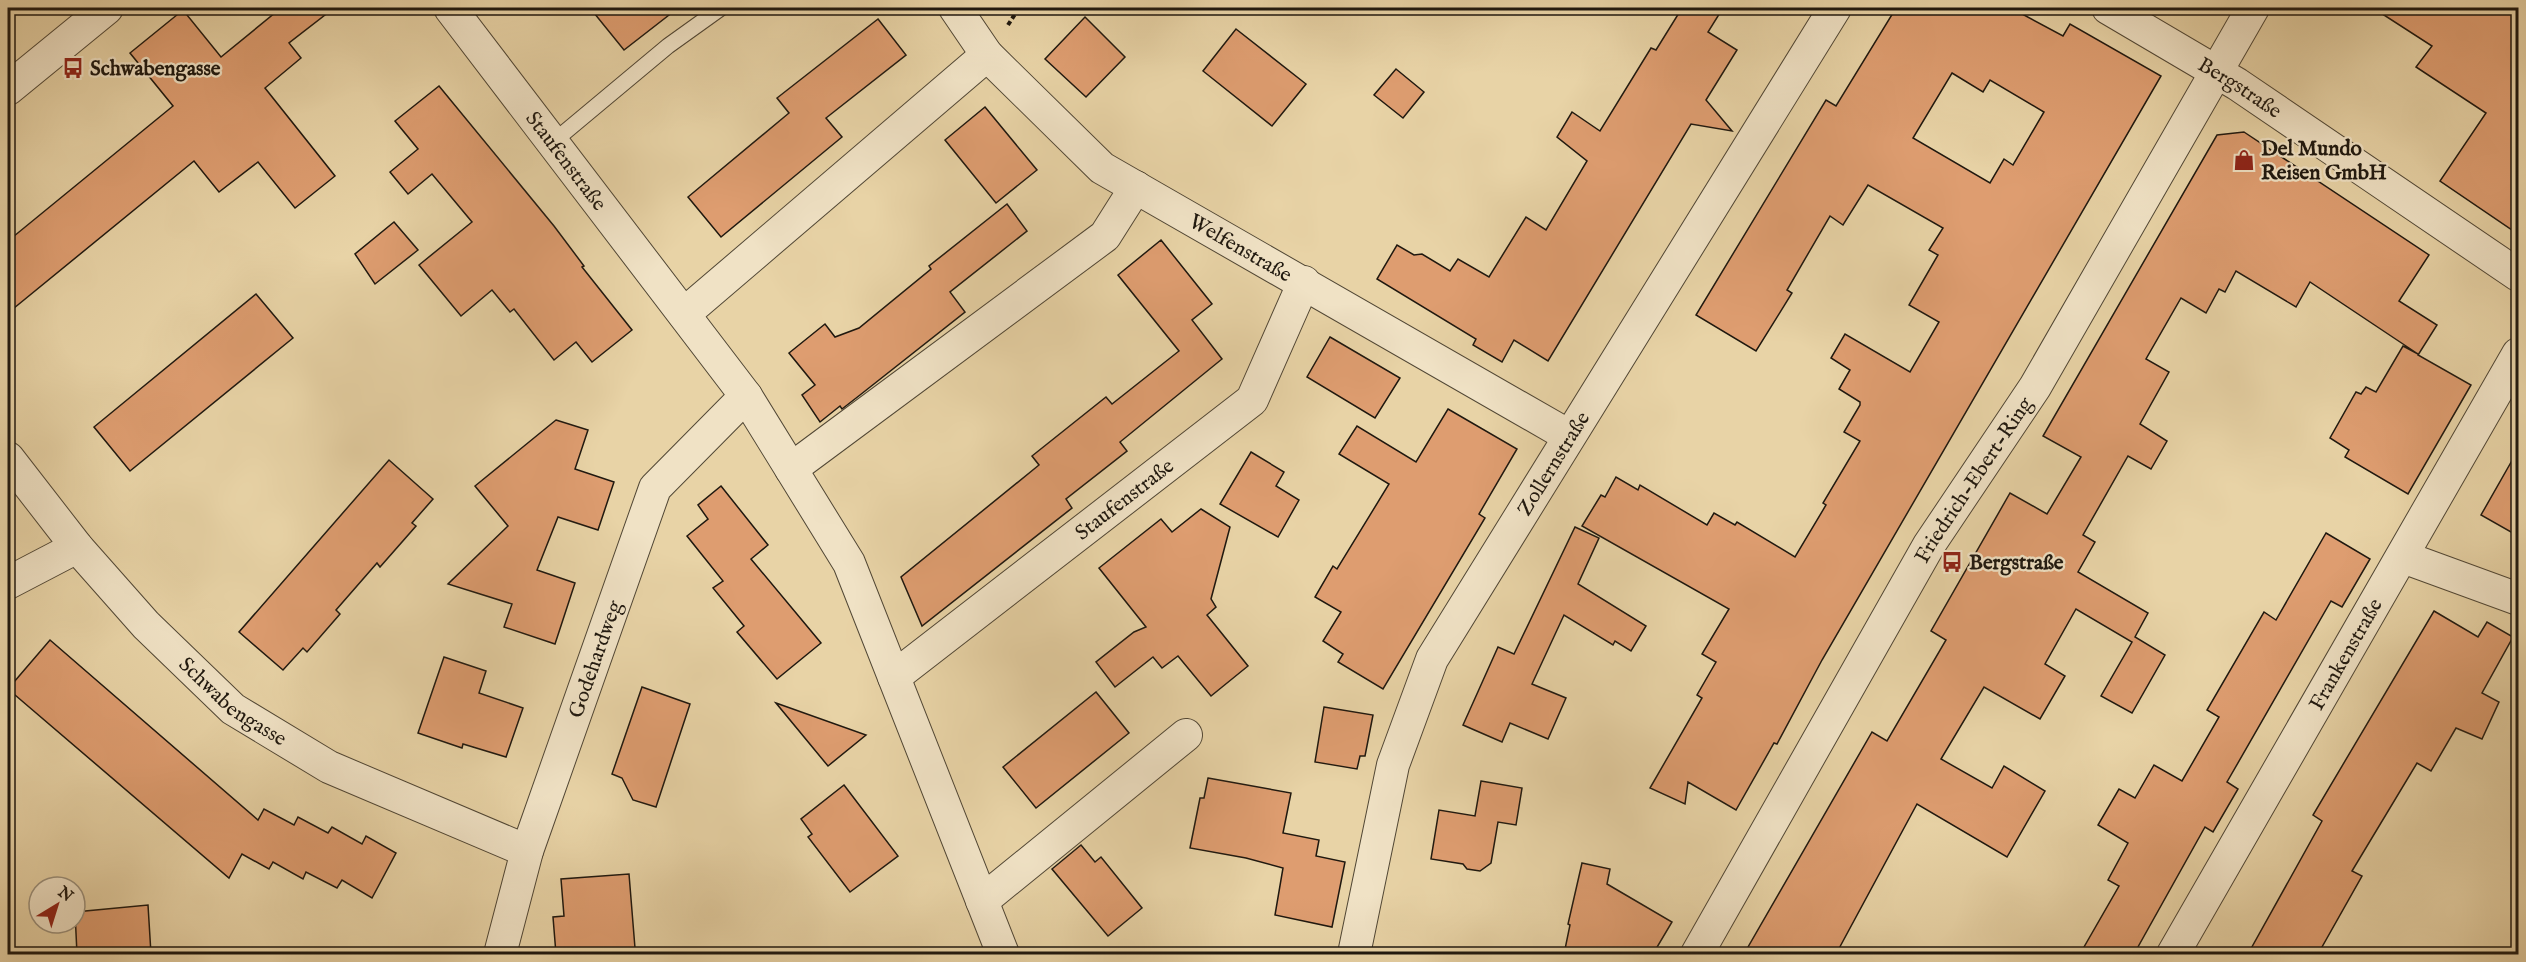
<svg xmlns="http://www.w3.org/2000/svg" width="2526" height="962" font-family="'IM FELL English',serif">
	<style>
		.building { fill: #de9d70; stroke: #1f180f; stroke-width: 1.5; fill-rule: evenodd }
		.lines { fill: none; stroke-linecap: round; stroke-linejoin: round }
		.service-casing { stroke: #514735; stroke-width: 17 }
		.minor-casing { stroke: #514735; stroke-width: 34 }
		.path { stroke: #1f180f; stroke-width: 4; stroke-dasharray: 4.5 3; stroke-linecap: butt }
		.service { stroke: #f0e2c5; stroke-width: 15 }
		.minor { stroke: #f0e2c5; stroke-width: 32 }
		.labels { text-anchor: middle; stroke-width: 4.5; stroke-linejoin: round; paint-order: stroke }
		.poi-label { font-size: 21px; font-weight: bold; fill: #1f180f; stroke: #f0e2c5; text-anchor: start }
		.street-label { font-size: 21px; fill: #1f180f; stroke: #f0e2c5 }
	</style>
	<rect width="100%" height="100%" fill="#e8d3a6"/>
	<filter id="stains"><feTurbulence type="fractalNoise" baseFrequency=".00333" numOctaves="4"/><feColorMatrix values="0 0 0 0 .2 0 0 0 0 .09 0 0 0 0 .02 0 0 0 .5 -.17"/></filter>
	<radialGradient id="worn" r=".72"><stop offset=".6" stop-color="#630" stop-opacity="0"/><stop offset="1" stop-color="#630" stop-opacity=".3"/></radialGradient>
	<!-- building -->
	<g class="building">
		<polygon points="281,8 334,8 289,43 301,58 265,88 335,176 295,208 258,162 219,192 194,161 8,313 8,241 173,106 130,53 183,10 221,57"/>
		<polygon points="590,8 678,8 624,50"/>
		<polygon points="1682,8 1723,8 1708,32 1737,50 1706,100 1732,131 1691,124 1548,361 1514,340 1502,362 1473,345 1476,339 1377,279 1397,245 1414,255 1422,254 1450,271 1458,259 1489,277 1526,217 1546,230 1587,161 1557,137 1572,112 1600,131 1651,48 1656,50"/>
		<path d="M1896,8H2011L2063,36L2070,24L2161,76L1822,660L1777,744L1774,743L1736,810L1688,782L1685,804L1650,788L1702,698L1697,695L1716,662L1702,654L1729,609L1582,526L1601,495L1605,497L1616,477L1638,490L1640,485L1707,525L1714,513L1735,525L1737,522L1795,557L1826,505L1823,503L1860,441L1844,432L1860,405V402L1839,389L1850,370L1831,358L1845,334L1910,372L1939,322L1909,305L1938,255L1929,250L1943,228L1868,185L1843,225L1830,216L1787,290L1792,293L1756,351L1696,315L1826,100L1836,106ZM1952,73L1983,92L1990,80L2044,112L2013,165L2004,159L1990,183L1913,138Z"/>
		<polygon points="2373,8 2518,8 2518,234 2440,181 2486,113 2416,67 2432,46"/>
		<polygon points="1085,17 1125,57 1086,97 1045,59"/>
		<polygon points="878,19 906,55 826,118 842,137 721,237 688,197 789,113 777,98"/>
		<polygon points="1236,29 1306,84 1272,126 1203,71"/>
		<polygon points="1396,69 1424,92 1403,118 1374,95"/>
		<polygon points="439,86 554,226 584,266 582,267 632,330 592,362 576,342 554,360 514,309 510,312 492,290 461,316 419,265 472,222 432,174 408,194 390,172 418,149 395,121"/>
		<polygon points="985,107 1037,170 996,203 945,140"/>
		<polygon points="2244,132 2429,255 2399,301 2437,325 2418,355 2471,385 2408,494 2345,457 2349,450 2330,438 2356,392 2361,394 2366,387 2376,392 2403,346 2418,354 2310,282 2296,307 2236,271 2225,292 2219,289 2206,313 2181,298 2146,359 2169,372 2140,424 2167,441 2151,469 2128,456 2083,535 2095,542 2078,572 2148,613 2135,637 2165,655 2132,713 2101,696 2132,642 2076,609 2045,664 2065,676 2040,719 1984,687 1941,759 1992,788 2004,766 2045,791 2007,857 1917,804 1836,954 1744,954 1872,732 1887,741 1946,640 1931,631 2010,493 2047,514 2081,457 2043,436 2217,135"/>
		<polygon points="1007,204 1027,231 950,292 965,312 860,395 842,409 840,406 820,422 802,395 815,385 789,353 825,324 835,337 859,328 931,269 929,266"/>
		<polygon points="394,222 418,250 375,284 355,254"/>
		<polygon points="1161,240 1212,304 1192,320 1222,359 1120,442 1127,451 1066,499 1072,508 922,626 901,577 1039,465 1032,456 1106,397 1112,404 1179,351 1118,275"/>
		<polygon points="256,294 293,338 130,471 94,427"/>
		<polygon points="1330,337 1400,378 1375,418 1307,377"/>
		<polygon points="1448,409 1517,449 1479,514 1485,518 1383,689 1338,662 1343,654 1323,641 1341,612 1315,597 1333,566 1337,569 1389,484 1339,454 1357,426 1416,462"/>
		<polygon points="556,420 588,430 575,469 614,482 598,530 558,517 537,570 575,583 555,644 504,627 512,604 448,584 508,526 475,486"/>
		<polygon points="2518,450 2518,536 2481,515"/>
		<polygon points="1251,452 1284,472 1276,486 1299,500 1278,537 1220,504"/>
		<polygon points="389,460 433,499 412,523 416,526 380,567 377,563 336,610 340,614 307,652 303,648 283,670 239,632"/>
		<polygon points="721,486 768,545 751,559 821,643 777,679 737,632 744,626 713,588 723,581 687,536 708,519 698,505"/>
		<polygon points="1201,509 1230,527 1211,599 1216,607 1207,615 1248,666 1211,696 1178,656 1162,668 1153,657 1115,687 1096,662 1134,632 1146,627 1099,568 1161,519 1172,532"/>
		<polygon points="1575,527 1599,538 1578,584 1646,626 1631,651 1615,641 1613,645 1564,615 1532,684 1566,698 1548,739 1510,723 1502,742 1463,725 1498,647 1514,654"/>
		<polygon points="2326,533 2370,559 2342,607 2331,601 2227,782 2238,789 2213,832 2205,827 2134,954 2080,954 2119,886 2108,880 2128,843 2098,825 2119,789 2135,798 2154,765 2182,781 2219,717 2207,710 2264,612 2276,620"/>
		<polygon points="2434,611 2478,637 2487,622 2513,637 2482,693 2499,702 2482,739 2456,728 2431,771 2417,763 2352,871 2362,876 2318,954 2248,954 2322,821 2313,815"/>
		<polygon points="50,640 258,820 264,809 294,825 298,817 328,833 332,827 362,844 366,836 396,853 372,898 342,880 337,888 306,872 303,879 273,862 269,869 242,854 229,878 8,689"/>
		<polygon points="444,657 486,671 479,693 523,708 506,757 463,744 462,748 418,733"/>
		<polygon points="642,687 690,704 656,807 633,800 622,778 612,774"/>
		<polygon points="1096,692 1129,733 1036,808 1003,767"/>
		<polygon points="776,703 866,735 828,766"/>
		<polygon points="1324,707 1373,715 1365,756 1360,756 1357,769 1315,762"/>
		<polygon points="1208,778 1291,793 1283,833 1319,840 1316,856 1345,862 1332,927 1275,915 1283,868 1246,858 1190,848 1200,798 1204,798"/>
		<polygon points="1481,781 1522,788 1516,825 1498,822 1491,863 1480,871 1467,869 1463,864 1431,859 1439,810 1475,816"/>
		<polygon points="844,785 898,856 850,892 808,837 812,834 801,819"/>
		<polygon points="1081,845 1095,862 1101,857 1142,908 1108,936 1052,869"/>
		<polygon points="1582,863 1610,869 1607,884 1672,922 1653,954 1564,954 1570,925 1568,924"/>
		<polygon points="629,874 635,948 556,954 553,917 564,916 561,879"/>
		<polygon points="148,905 151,954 77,954 75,912"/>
	</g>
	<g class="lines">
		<defs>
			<polyline id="service" points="553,142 668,46 721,8"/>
			<g id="minor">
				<path id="s1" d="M450,8L746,396L849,563L1003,954"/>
				<path id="s2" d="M955,8L987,55L1102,168L1569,436"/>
				<path id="s3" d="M2108,8L2237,84L2518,275"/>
				<polyline points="8,89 107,8"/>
				<polyline points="684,314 987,55"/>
				<path id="s4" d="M8,458L77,547L146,625L233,709L329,767L527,851"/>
				<polyline points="791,469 1105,236 1136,187"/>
				<polyline points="2403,557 2518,599"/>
				<polyline points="8,583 77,547"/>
				<path id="s5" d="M894,677L1252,400L1304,282"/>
				<polyline points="982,901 1186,735"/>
				<path id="s6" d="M500,954L527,851L655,488L746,396"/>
				<path id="s7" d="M1354,954L1393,765L1432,659L1835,8"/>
				<path id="s8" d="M1697,954L1929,545L2035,387L2253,8"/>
				<path id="s9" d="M2173,954L2518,354"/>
			</g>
		</defs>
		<!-- service casing -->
		<use href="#service" class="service-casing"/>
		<!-- minor casing -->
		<use href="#minor" class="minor-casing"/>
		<!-- path -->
		<polyline class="path" points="1008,25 1019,8"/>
		<!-- service -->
		<use href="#service" class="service"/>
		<!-- minor -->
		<use href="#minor" class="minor"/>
	</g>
	<!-- icons -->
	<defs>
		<symbol id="bus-bare" viewBox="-9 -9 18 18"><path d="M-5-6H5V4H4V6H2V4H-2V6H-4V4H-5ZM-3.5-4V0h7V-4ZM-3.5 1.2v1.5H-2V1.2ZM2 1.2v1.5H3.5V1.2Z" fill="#8f2418" stroke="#f0e2c5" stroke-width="2.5" paint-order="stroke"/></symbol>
		<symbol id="shop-bare" viewBox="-9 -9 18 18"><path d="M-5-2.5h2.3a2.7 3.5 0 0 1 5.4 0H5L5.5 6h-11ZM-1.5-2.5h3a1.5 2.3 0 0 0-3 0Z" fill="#8f2418" stroke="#f0e2c5" stroke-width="2.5" paint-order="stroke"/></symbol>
	</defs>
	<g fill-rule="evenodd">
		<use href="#bus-bare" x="58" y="53" width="30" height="30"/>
		<use href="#shop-bare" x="2229" y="145" width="30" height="30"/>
		<use href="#bus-bare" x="1937" y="547" width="30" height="30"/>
	</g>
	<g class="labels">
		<!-- poi labels -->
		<g class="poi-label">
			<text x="90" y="75">Schwabengasse</text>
			<text x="2261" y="155">Del Mundo<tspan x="2261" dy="24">Reisen GmbH</tspan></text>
			<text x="1969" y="569">Bergstraße</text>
		</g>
		<!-- street labels -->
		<g class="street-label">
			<text dy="7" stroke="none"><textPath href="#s3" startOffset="154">Bergstraße</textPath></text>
			<text dy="7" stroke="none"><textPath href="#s1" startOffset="192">Staufenstraße</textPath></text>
			<text dy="7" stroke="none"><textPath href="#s2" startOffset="378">Welfenstraße</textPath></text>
			<text dy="7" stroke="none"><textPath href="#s7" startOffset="536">Zollernstraße</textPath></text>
			<text dy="7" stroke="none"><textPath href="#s8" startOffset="549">Friedrich-Ebert-Ring</textPath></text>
			<text dy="7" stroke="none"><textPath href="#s5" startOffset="291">Staufenstraße</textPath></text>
			<text dy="7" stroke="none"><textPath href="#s9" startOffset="346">Frankenstraße</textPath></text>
			<text dy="7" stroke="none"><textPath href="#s6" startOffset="310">Godehardweg</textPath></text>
			<text dy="7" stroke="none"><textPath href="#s4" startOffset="333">Schwabengasse</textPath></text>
		</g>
	</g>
	<!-- margin -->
	<rect width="2526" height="962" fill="none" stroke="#e8d3a6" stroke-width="30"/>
	<rect x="9" y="9" width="2508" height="944" fill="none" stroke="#1f180f" stroke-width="3"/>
	<rect x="15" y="15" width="2496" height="932" fill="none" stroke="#1f180f" stroke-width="1.5"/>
	<!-- north arrow -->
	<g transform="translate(57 905) rotate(38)"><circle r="28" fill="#f0e2c5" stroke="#9c917c" stroke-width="1.5"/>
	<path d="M0-4.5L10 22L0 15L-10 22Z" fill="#8f2418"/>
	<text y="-9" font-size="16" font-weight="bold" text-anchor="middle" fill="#1f180f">N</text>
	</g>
	<rect width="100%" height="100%" filter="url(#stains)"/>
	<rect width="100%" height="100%" fill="url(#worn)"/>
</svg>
